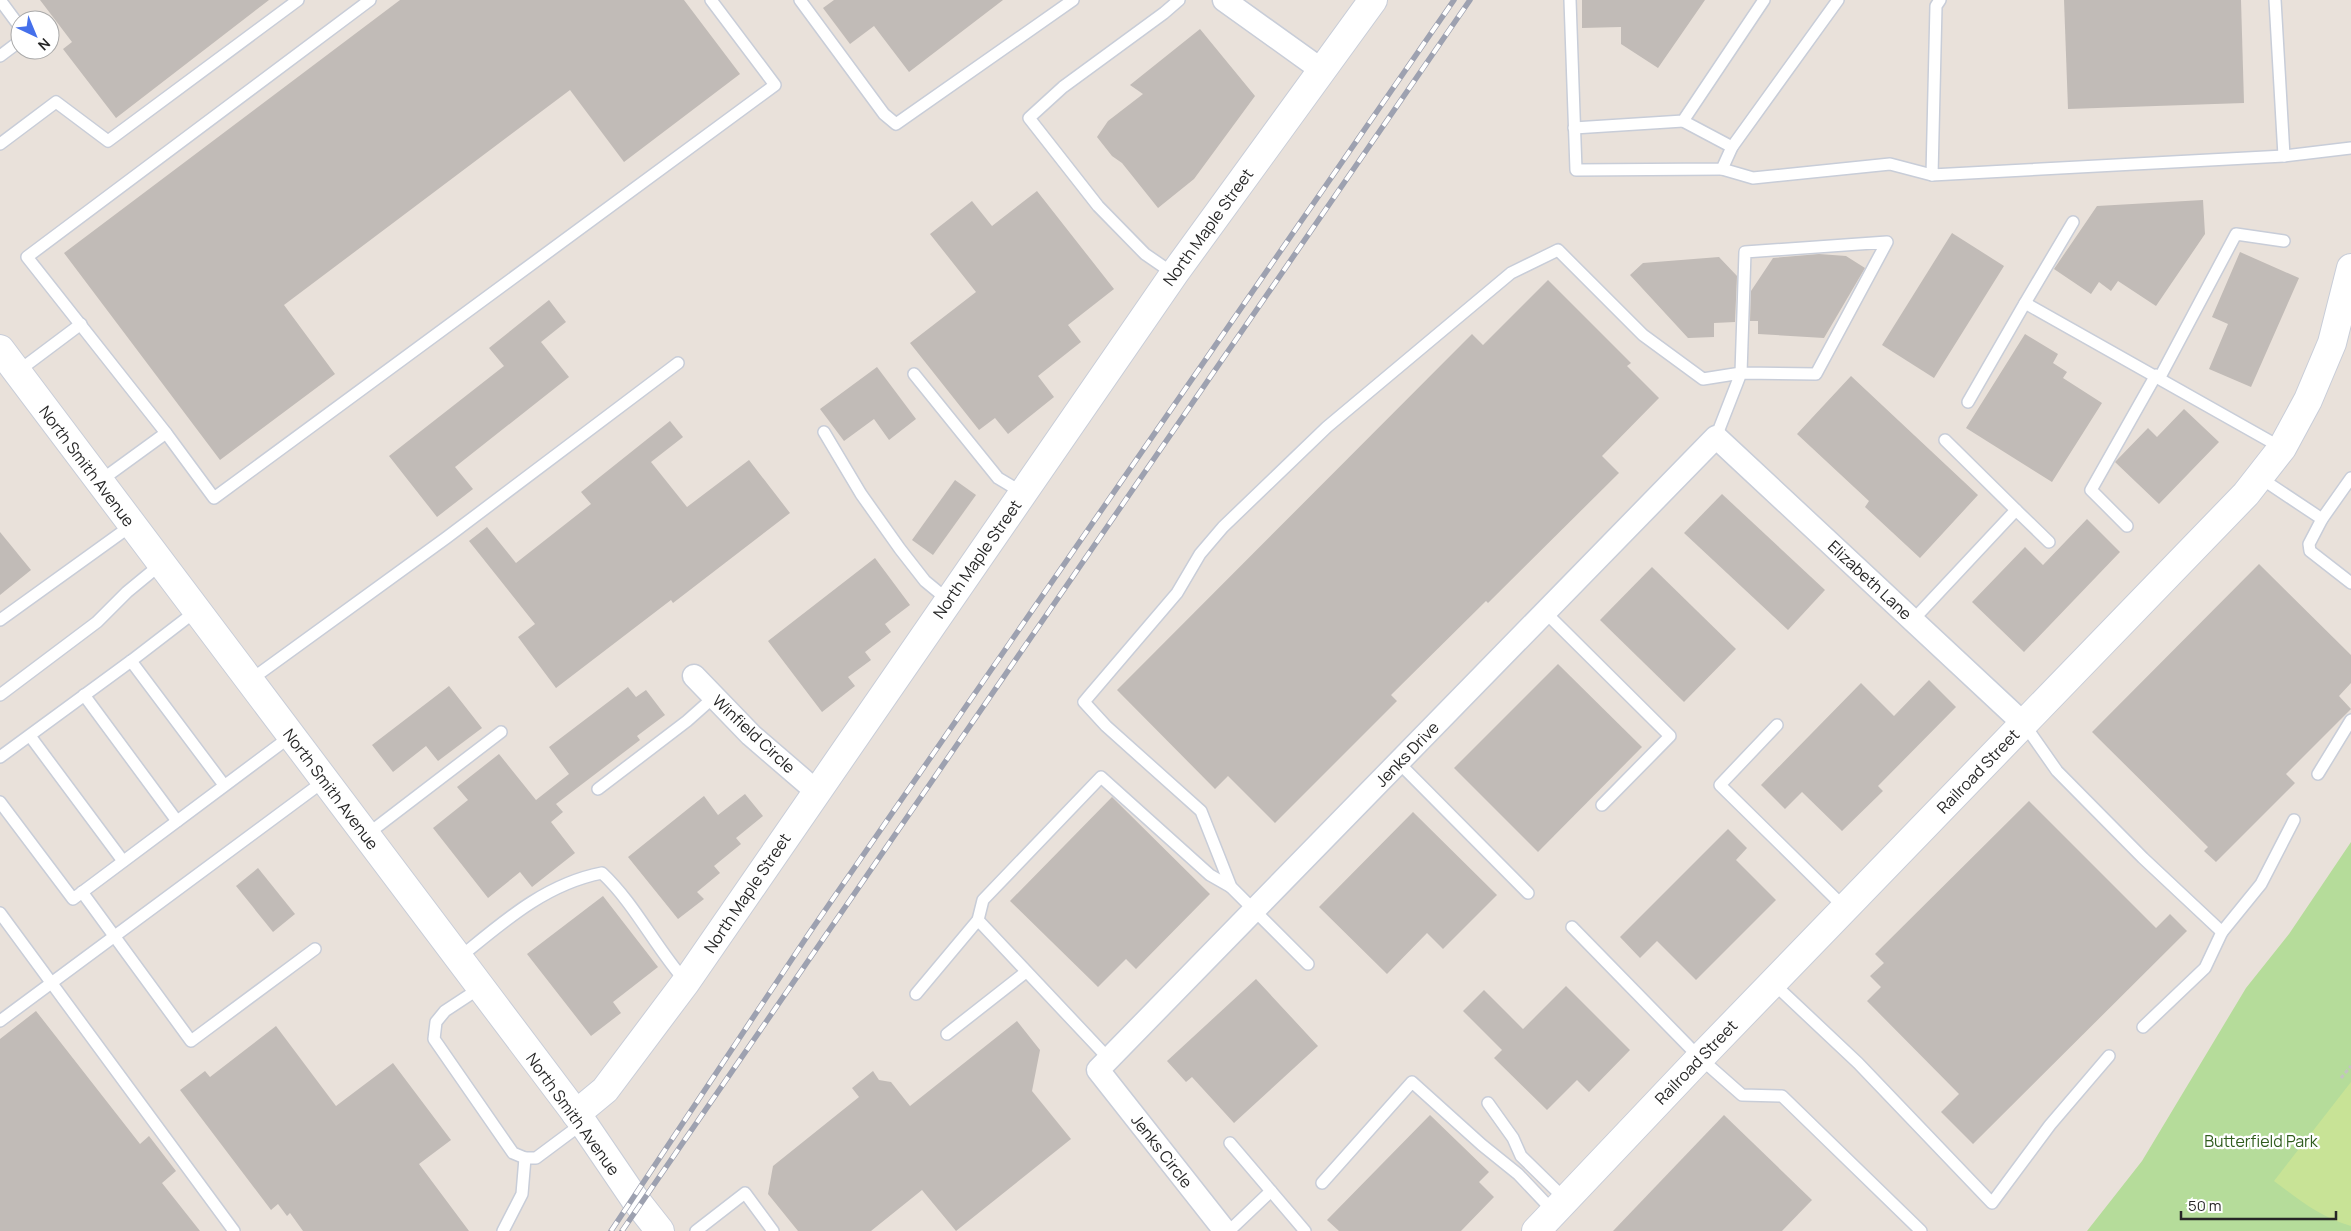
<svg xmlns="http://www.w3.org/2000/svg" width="2351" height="1231" font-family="Manrope,sans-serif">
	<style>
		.green { fill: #b5dc9a }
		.pitch { fill: #c8e396 }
		.building { fill: #c1bbb7 }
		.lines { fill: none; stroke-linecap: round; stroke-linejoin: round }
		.service-casing { stroke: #c8cdd8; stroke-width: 14 }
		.minor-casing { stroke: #c8cdd8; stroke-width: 25 }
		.secondary-casing { stroke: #c8cdd8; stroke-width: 30 }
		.path { stroke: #c3c3c3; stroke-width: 3; stroke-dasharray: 4 2.5; stroke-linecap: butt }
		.service { stroke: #fff; stroke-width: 11 }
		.minor { stroke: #fff; stroke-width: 22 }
		.secondary { stroke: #fff; stroke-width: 28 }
		.rail-casing { stroke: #9da1b0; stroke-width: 5.5 }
		.rail { stroke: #fff; stroke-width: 4; stroke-dasharray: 11; stroke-linecap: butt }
		.labels { text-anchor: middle; stroke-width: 4.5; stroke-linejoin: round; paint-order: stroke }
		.street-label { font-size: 16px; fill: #272727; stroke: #fff }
		.park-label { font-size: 16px; fill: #305d1e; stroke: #fff }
	</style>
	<rect width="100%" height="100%" fill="#e9e1da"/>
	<!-- green -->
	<polygon class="green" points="2351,842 2351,1231 2087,1231 2142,1161 2246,988 2289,934"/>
	<!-- pitch -->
	<path class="pitch" d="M2351,1082V1226C2321,1218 2298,1199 2274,1181Z"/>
	<!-- building -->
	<g class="building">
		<polygon points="40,0 269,0 116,118 63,49 72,42"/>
		<polygon points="400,0 684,0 740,74 624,162 570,90 284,305 335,374 220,460 64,253"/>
		<polygon points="834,0 1003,0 909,72 874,26 850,44 823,8"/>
		<polygon points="1582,0 1705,0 1658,68 1621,44 1621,27 1582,28"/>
		<polygon points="2064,0 2241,0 2244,103 2068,109"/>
		<polygon points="1200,29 1255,96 1194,179 1158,208 1122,163 1112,156 1097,137 1108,121 1143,94 1130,85"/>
		<polygon points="1037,191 1114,289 1068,325 1081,342 1038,376 1054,397 1008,434 995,418 979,430 910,343 976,292 930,234 972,201 992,226"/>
		<polygon points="2203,200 2205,234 2156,306 2118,281 2111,291 2099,282 2091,294 2054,269 2097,206"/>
		<polygon points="1952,233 2004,266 1934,378 1882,345"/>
		<polygon points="2240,252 2299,278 2251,387 2209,369 2228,324 2212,317"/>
		<polygon points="1819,254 1846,256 1865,268 1824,338 1758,334 1758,321 1750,321 1751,291 1773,258"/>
		<polygon points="1719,257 1737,276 1735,322 1714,323 1714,337 1688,338 1630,275 1643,263"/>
		<polygon points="1548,280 1631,363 1627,366 1659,398 1602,456 1619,473 1488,603 1486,601 1391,695 1397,701 1275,823 1228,776 1215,789 1117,690 1472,334 1483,345"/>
		<polygon points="549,300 566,322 541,342 569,377 455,467 473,489 437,517 389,456 504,366 489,348"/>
		<polygon points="2025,334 2058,354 2053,363 2067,372 2063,378 2102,403 2052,482 1966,428"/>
		<polygon points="877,367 916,419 889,440 874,419 844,441 820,409"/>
		<polygon points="1851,376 1978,495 1920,558 1865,507 1869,501 1797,434"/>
		<polygon points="2184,409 2219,442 2159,504 2115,462 2148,428 2157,437"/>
		<polygon points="670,421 683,437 651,462 687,507 749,460 790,513 673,603 671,600 556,688 518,637 535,624 469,541 487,527 516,563 591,504 581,492"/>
		<polygon points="955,480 976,495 933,555 912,540"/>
		<polygon points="1722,494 1825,590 1788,630 1684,533"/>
		<polygon points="2087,519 2120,552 2024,652 1972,602 2025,547 2043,565"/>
		<polygon points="0,532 31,570 0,595"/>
		<polygon points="875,558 910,605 885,624 891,632 865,652 871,660 848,677 855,686 822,712 768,641"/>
		<polygon points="2259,564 2351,655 2351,683 2339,696 2351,709 2286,774 2295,783 2216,862 2204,851 2208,847 2092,732"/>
		<polygon points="1652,567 1736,649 1684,702 1600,620"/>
		<polygon points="1558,664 1642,747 1538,852 1454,768"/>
		<polygon points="1929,680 1956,707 1878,786 1883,791 1842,831 1802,792 1785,809 1761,785 1861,683 1894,716"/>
		<polygon points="449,686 482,728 438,761 426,746 393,772 372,745"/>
		<polygon points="628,687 636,697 646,690 665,715 637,736 640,740 556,804 563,812 551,822 575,853 532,887 520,872 488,898 433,828 468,800 457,787 499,754 536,800 569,774 549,747"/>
		<polygon points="745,794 763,816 736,838 741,844 714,866 720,873 697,892 704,899 678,919 628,857 704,796 718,815"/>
		<polygon points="1112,797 1210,894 1136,969 1126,959 1098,987 1010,901"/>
		<polygon points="2029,801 2156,928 2170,914 2187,931 1973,1144 1941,1112 1959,1094 1867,1001 1881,987 1870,976 1884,963 1875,954"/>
		<polygon points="1413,812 1497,895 1443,949 1427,933 1387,974 1319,907"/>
		<polygon points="1728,829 1747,848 1736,860 1776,900 1696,980 1657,941 1640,958 1620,937"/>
		<polygon points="258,868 295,914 273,932 236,886"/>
		<polygon points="603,896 658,967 613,1002 621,1013 591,1036 527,954"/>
		<polygon points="1256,979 1318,1046 1234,1123 1192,1077 1186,1082 1167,1061"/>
		<polygon points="1566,986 1630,1050 1589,1092 1577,1080 1547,1110 1494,1058 1502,1050 1463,1011 1484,990 1523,1029"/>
		<polygon points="36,1011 140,1144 149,1136 176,1171 162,1183 200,1231 0,1231 0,1039"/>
		<polygon points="1017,1021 1040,1050 1032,1091 1071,1139 956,1231 922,1190 871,1231 798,1231 768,1194 773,1166 859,1097 852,1088 873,1071 879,1080 891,1082 910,1106"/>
		<polygon points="276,1026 336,1106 393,1063 451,1140 419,1164 469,1231 303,1231 290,1213 287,1216 278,1204 271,1210 180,1090 205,1071 210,1077"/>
		<polygon points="1430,1115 1489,1172 1479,1182 1494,1197 1461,1231 1339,1231 1327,1220"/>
		<polygon points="1724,1115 1812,1200 1782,1231 1613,1231"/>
	</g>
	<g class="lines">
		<defs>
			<g id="service">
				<polyline points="0,0 20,27"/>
				<polyline points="370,0 27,257 166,433 214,498 775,85 711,0"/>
				<polyline points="800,0 884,114 896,124 1073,0"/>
				<polyline points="1570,0 1576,170 1722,169 1732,147 1838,0"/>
				<polyline points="1940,0 1936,6 1932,175 2284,156 2351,148"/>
				<polyline points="2275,0 2284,156"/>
				<polyline points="0,56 20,41"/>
				<polyline points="1683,121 1732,147"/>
				<polyline points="1574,128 1683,121 1764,0"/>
				<polyline points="0,144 56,102 108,141 298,0"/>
				<polyline points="1722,169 1753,178 1890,164 1932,175"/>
				<polyline points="2073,222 2025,303 2282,448"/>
				<polyline points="1174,274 1145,254 1098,206 1029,118 1063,87 1164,13 1179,0"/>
				<polyline points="17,372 81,324"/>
				<polyline points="914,374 998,478 1023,493"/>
				<polyline points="2160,377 2236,234 2284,241"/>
				<polyline points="1968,402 2025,303"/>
				<polyline points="824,432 861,494 900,549 925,581 948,600"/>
				<polyline points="2259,477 2322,519 2351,478"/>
				<polyline points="100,481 166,433"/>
				<polyline points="2016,510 2049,542"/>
				<polyline points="2322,519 2309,544 2310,551 2351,583"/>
				<polyline points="2127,526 2091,490 2156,375"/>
				<polyline points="1545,612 1670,736 1602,805"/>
				<polyline points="0,620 132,525"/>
				<polyline points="1913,620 2016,510 1945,440"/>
				<polyline points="131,661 196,611"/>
				<polyline points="249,681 446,538 678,363"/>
				<polyline points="0,695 97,622 127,592 161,564"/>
				<polyline points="84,695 177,821"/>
				<polyline points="2024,724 2057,771 2143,858 2222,932 2261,884 2294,820"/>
				<polyline points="1777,725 1720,785 1845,908"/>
				<polyline points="30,736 123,861"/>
				<polyline points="0,757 131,661 224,785"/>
				<polyline points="1398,762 1528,893"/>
				<polyline points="2318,774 2351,720"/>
				<polyline points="598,789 687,721 714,697"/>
				<polyline points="0,802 73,899 291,736"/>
				<polyline points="365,836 501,732"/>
				<polyline points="82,892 191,1041 315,949"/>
				<polyline points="0,913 234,1231"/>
				<polyline points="978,920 983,900 1101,777 1210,875 1231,887"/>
				<polyline points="1572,927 1700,1058 1742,1095 1782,1096 1921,1231"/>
				<path d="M459,958C503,922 545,884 602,873C635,904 655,947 686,982"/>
				<polyline points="1308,964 1231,887 1201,811 1106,726 1084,702 1089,696 1177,593 1200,554 1223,527 1327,427 1511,273 1558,250 1643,335 1703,379 1741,373 1745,252 1887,242 1816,374 1741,373 1716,437"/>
				<polyline points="1773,983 1858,1063 1992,1203 2050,1125 2109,1056"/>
				<polyline points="480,988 445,1011 436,1022 434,1039 513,1153 525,1158 536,1158 583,1123"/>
				<polyline points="916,994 978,920 1109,1059"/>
				<polyline points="0,1021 324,781"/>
				<polyline points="2143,1027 2205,968 2222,932"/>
				<polyline points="947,1034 1026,972"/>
				<polyline points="1488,1103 1513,1138 1521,1156 1566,1200"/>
				<polyline points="1230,1143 1305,1231"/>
				<polyline points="1322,1183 1412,1082 1482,1145 1518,1174 1554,1212"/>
				<polyline points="503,1231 522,1194 525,1158"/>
				<polyline points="696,1231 745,1193 773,1231"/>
				<polyline points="1229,1231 1271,1191"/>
			</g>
			<g id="minor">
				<polyline points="1224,0 1323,71"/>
				<polyline points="694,676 751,735 816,791"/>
				<polyline points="1225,1231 1098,1070 1716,437 2024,724"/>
			</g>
			<g id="secondary">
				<polyline points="0,349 583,1123 634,1198 660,1231"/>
				<polyline points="576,1114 605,1090 686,982 1174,274 1373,0"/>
				<polyline points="1536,1231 1700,1058 2246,494 2282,448 2308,400 2332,343 2351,268"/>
			</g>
		</defs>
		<!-- service casing -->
		<use href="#service" class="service-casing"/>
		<!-- minor casing -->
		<use href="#minor" class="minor-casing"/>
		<!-- secondary casing -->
		<use href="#secondary" class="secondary-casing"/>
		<!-- path -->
		<polyline class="path" points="2341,1078 2351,1066"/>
		<!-- service -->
		<use href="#service" class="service"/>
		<!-- minor -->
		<use href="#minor" class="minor"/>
		<!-- secondary -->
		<use href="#secondary" class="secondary"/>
		<defs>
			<g id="rail">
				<polyline points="611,1231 810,932 1454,0"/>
				<polyline points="622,1231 1470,0"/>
			</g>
		</defs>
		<!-- rail casing -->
		<use href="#rail" class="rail-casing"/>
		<!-- rail -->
		<use href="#rail" class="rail"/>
	</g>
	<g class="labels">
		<!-- street labels -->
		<g class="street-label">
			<text transform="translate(1208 227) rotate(-54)" y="6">North Maple Street</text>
			<text transform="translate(87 466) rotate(53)" y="6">North Smith Avenue</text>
			<text transform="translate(977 559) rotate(-55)" y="6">North Maple Street</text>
			<text transform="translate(1870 580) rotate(43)" y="6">Elizabeth Lane</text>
			<text transform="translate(754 734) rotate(43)" y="6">Winfield Circle</text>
			<text transform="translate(1407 754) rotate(-46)" y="6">Jenks Drive</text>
			<text transform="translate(1978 771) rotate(-46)" y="6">Railroad Street</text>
			<text transform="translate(331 789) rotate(53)" y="6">North Smith Avenue</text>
			<text transform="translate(747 893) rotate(-56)" y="6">North Maple Street</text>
			<text transform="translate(1696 1062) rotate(-46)" y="6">Railroad Street</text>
			<text transform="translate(573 1114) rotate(54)" y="6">North Smith Avenue</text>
			<text transform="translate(1162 1151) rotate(52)" y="6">Jenks Circle</text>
		</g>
		<!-- park labels -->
		<g class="park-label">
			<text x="2261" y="1147">Butterfield Park</text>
		</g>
	</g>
	<!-- north arrow -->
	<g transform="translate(35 35) rotate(136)"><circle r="24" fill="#ffffff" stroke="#a9a9a9"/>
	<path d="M0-4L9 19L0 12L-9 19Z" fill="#4570eb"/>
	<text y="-8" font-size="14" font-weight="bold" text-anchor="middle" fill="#272727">N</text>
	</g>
	<!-- scale -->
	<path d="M2181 1211v8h155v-8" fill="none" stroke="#272727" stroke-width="2.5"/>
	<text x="2188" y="1211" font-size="15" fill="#272727" stroke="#ffffff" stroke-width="4" paint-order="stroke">50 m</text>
</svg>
